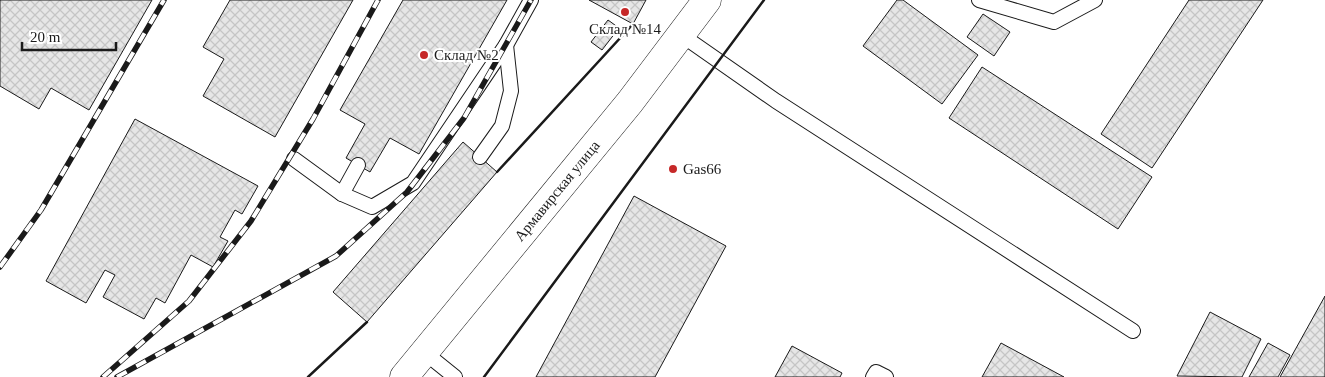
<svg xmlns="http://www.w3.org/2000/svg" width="1325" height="377" font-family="'Times New Roman',serif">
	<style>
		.building { fill: url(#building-cross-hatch); stroke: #1a1a1a }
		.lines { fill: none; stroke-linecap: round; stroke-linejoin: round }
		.lane-casing { stroke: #1a1a1a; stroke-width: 16 }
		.secondary-casing { stroke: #1a1a1a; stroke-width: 29 }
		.lane { stroke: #fff; stroke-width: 14 }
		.secondary { stroke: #fff; stroke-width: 28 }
		.rail-casing { stroke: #1a1a1a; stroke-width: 5.5 }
		.rail { stroke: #fff; stroke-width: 4; stroke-dasharray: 11; stroke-linecap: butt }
		.wall { stroke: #1a1a1a; stroke-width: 2.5 }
		.poi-dot { fill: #c62828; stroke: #fff; stroke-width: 2 }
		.labels { text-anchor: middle; stroke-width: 4; stroke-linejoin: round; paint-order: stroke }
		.poi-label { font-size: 15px; fill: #1a1a1a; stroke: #fff; text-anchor: start }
		.street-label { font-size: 15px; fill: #1a1a1a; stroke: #fff }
	</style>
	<defs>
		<pattern id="building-cross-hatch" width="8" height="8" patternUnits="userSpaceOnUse" patternTransform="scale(1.25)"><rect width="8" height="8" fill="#e6e6e6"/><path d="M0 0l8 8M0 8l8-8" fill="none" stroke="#c5c5c5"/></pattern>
	</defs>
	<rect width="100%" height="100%" fill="#fff"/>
	<!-- building -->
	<g class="building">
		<polygon points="0,0 152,0 89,110 51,88 39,109 0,86"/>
		<polygon points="230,0 353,0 275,137 203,96 224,59 203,47"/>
		<polygon points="403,0 507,0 419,154 390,138 370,172 346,158 365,124 340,110"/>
		<polygon points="589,0 646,0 633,24"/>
		<polygon points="897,0 903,0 978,55 942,104 863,46"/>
		<polygon points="1189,0 1263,0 1152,168 1101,134"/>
		<polygon points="983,14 1010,32 994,56 967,37"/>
		<polygon points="608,20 619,28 602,50 591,42"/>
		<polygon points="982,67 1152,177 1118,229 949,118"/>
		<polygon points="135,119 258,186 242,214 235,210 220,237 228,241 213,267 191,255 165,303 156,298 144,319 103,297 115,275 105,270 86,303 46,281"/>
		<polygon points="463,142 497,172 367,322 333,292"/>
		<polygon points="634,196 726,246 655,377 536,377"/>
		<polygon points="1325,296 1325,377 1280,377"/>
		<polygon points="1210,312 1261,339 1242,377 1177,376"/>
		<polygon points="1001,343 1064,377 982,377"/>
		<polygon points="1268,343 1290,355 1278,377 1249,377"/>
		<polygon points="792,346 842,373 840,377 775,377"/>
	</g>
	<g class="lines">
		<defs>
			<g id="lane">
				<polyline points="979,0 1054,22 1095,0"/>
				<polyline points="680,34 776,101 1133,331"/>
				<polyline points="480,157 502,126 511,91 506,45"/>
				<polyline points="294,159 342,194 372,207 413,183 506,45 531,0"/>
				<polyline points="342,194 358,165"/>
				<polyline points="424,352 455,377"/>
				<polyline points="873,377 876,372 886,377"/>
			</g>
			<g id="secondary">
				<path id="s1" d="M404,377L630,102L707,0"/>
			</g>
		</defs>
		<!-- lane casing -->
		<use href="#lane" class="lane-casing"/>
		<!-- secondary casing -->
		<use href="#secondary" class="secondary-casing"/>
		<!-- lane -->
		<use href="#lane" class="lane"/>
		<!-- secondary -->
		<use href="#secondary" class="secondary"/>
		<defs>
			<g id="rail">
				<polyline points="0,267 41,210 164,0"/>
				<polyline points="103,377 189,301 251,221 313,119 378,0"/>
				<polyline points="117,377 336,256 407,192 464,118 531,0"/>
			</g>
		</defs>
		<!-- rail casing -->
		<use href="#rail" class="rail-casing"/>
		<!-- rail -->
		<use href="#rail" class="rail"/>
		<!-- wall -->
		<g class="wall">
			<polyline points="497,172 633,24"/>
			<polyline points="308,377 367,322"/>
			<polyline points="484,377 764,0"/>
		</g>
	</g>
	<!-- markers -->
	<g class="poi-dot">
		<circle cx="625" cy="12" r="5"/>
		<circle cx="424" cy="55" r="5"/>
		<circle cx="673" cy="169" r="5"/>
	</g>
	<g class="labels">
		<!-- poi labels -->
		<g class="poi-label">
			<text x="625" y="34" text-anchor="middle">Склад №14</text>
			<text x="434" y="60">Склад №2</text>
			<text x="683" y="174">Gas66</text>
		</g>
		<!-- street labels -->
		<g class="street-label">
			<text dy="5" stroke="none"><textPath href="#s1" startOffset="241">Армавирская улица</textPath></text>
		</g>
	</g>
	<!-- scale -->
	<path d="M22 42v8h94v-8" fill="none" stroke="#1a1a1a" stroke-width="2.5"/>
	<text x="30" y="42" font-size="15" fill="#1a1a1a" stroke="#ffffff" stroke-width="4" paint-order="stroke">20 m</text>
</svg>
